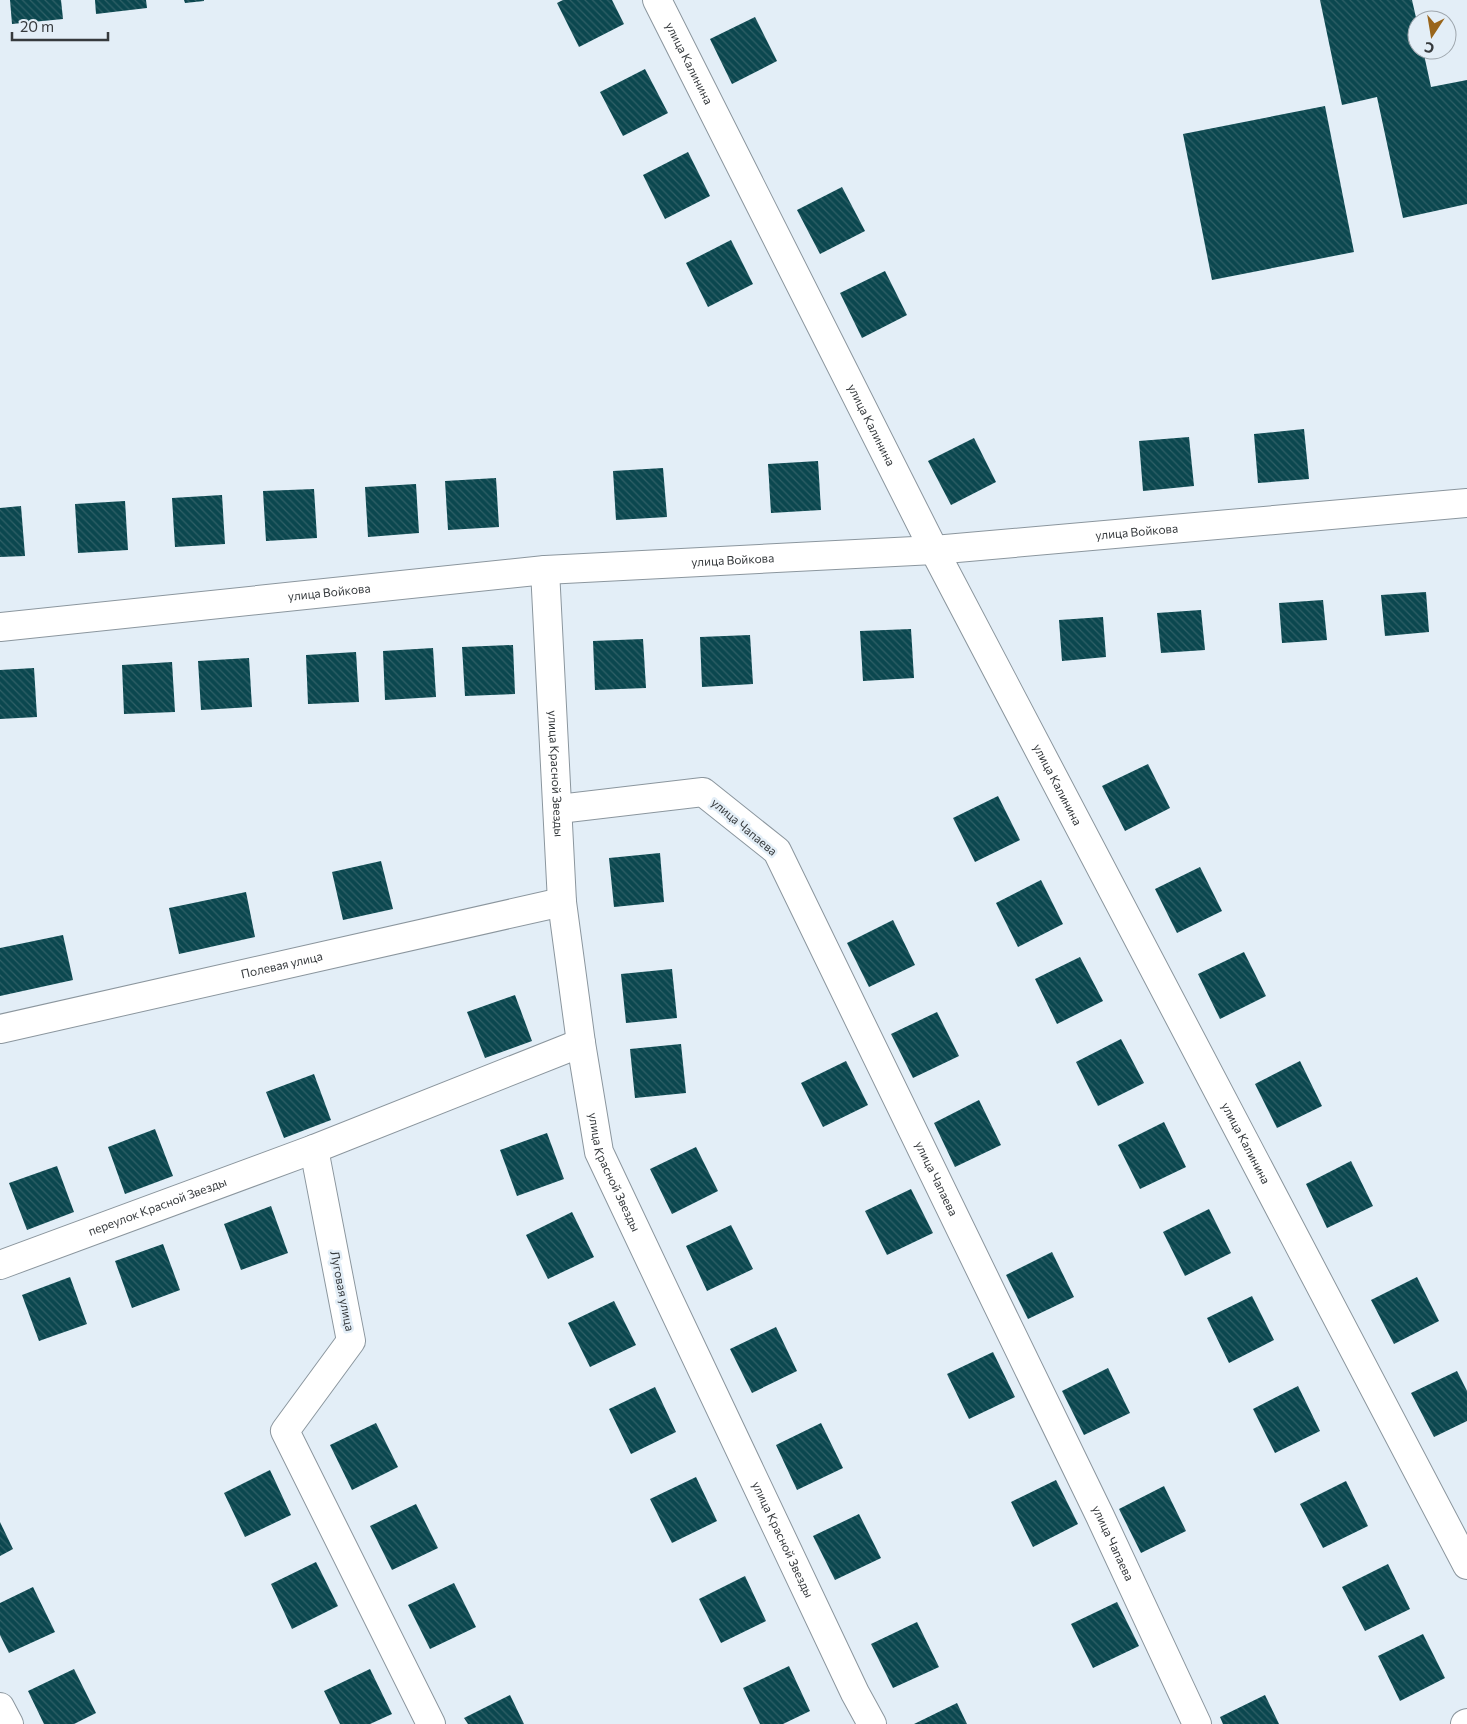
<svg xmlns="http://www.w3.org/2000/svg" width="1467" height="1724" font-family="Commissioner,sans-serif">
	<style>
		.building { fill: url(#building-back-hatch) }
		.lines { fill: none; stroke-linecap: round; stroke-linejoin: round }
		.street-casing { stroke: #8b969e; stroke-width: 30 }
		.street { stroke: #fff; stroke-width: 28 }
		.labels { text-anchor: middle; stroke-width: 5; stroke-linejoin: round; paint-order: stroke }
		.street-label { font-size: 12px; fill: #363a3d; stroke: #e3eef7 }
	</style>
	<defs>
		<pattern id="building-back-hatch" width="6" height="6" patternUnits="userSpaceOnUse" patternTransform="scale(1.25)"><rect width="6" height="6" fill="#0b474f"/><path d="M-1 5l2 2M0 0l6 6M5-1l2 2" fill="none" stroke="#306067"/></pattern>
	</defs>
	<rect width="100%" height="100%" fill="#e3eef7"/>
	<!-- building -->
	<g class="building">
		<polygon points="10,0 61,0 63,19 12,24"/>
		<polygon points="95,0 146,0 147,8 96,14"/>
		<polygon points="184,0 204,0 204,1 185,3"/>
		<polygon points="563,0 612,0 624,24 579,47 557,3"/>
		<polygon points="1320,0 1412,0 1417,22 1417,50 1423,50 1431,87 1467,80 1467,204 1403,218 1377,97 1342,105"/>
		<polygon points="755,17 777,61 732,84 710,39"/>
		<polygon points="645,69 668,113 623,136 600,92"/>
		<polygon points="1325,106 1354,252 1212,280 1183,134"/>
		<polygon points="688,152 710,196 665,219 643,175"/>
		<polygon points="842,187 865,231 820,254 797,210"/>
		<polygon points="731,240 753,284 708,307 686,263"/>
		<polygon points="885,271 907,315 862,338 840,293"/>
		<polygon points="1304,429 1309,479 1258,483 1254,434"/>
		<polygon points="1189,437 1194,486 1143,491 1139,441"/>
		<polygon points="974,438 996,482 951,505 928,461"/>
		<polygon points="818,461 821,510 771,513 768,464"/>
		<polygon points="663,468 667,517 616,520 613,471"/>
		<polygon points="496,478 499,527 448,530 445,481"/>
		<polygon points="416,484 419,533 368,537 365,487"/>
		<polygon points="314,489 317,538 266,541 263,491"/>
		<polygon points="222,495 225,544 175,547 172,498"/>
		<polygon points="125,501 128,550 78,553 75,504"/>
		<polygon points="21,506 25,556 0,557 0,508"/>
		<polygon points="1426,592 1429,632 1385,636 1381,595"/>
		<polygon points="1323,600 1327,640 1282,643 1279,603"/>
		<polygon points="1201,610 1205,650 1161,653 1157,613"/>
		<polygon points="1103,617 1106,657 1062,661 1059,620"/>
		<polygon points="911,629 914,678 863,681 860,631"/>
		<polygon points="750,635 753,684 702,687 700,637"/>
		<polygon points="643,639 646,688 595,690 593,641"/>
		<polygon points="513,645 515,694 465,696 462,647"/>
		<polygon points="433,648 436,697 385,700 383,651"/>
		<polygon points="356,652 359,702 308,704 306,655"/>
		<polygon points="249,658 252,707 201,710 198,661"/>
		<polygon points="172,662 175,712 124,714 122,665"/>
		<polygon points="34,668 37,717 0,719 0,670"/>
		<polygon points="1148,764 1170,808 1125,831 1102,786"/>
		<polygon points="998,796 1020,840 975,862 953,818"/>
		<polygon points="660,853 664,902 614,907 609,858"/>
		<polygon points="381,861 393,909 343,920 332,872"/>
		<polygon points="1200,867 1222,911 1177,933 1155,889"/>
		<polygon points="1041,880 1063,924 1018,947 996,903"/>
		<polygon points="246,892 255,937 179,954 169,908"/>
		<polygon points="893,920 915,965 869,987 847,943"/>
		<polygon points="63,935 73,980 0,996 0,948"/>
		<polygon points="1244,952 1266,996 1220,1019 1198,974"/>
		<polygon points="1080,957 1103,1001 1057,1024 1035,979"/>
		<polygon points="672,969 677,1018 626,1023 621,974"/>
		<polygon points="515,995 532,1041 485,1058 467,1012"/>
		<polygon points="937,1012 959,1056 913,1078 891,1034"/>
		<polygon points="1121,1039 1144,1083 1098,1106 1076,1062"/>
		<polygon points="681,1044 686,1093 635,1098 630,1049"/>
		<polygon points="846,1061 868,1105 823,1127 801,1083"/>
		<polygon points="1300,1061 1322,1106 1277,1128 1255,1084"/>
		<polygon points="314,1074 331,1120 284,1138 266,1092"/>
		<polygon points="979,1100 1001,1145 955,1167 934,1123"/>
		<polygon points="1164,1122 1186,1167 1140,1189 1118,1145"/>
		<polygon points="155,1129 173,1176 125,1194 108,1147"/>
		<polygon points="547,1133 564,1179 517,1196 500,1150"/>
		<polygon points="696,1147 718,1191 672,1214 650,1169"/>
		<polygon points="1351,1161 1373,1206 1327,1228 1306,1184"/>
		<polygon points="57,1166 74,1212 27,1230 9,1183"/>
		<polygon points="911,1189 933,1233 887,1255 865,1211"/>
		<polygon points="271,1206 288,1253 241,1270 224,1224"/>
		<polygon points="1209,1209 1231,1253 1185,1276 1163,1232"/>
		<polygon points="572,1212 594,1257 548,1279 526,1235"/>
		<polygon points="731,1225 753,1269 707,1291 686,1246"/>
		<polygon points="163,1244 180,1290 132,1308 115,1261"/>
		<polygon points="1052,1252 1074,1297 1028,1319 1006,1275"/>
		<polygon points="70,1277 87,1324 39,1341 22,1295"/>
		<polygon points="1417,1277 1439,1321 1394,1344 1371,1300"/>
		<polygon points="1252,1296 1274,1340 1229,1363 1207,1318"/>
		<polygon points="614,1301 636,1345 590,1367 568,1323"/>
		<polygon points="776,1327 797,1371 752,1393 730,1349"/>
		<polygon points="993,1352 1015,1397 969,1419 947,1374"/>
		<polygon points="1108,1368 1130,1413 1084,1435 1062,1391"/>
		<polygon points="1457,1371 1467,1391 1467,1421 1434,1437 1411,1393"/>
		<polygon points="1298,1386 1320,1431 1275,1453 1253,1409"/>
		<polygon points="655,1387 676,1432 631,1454 609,1409"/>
		<polygon points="376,1423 398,1467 352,1490 330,1445"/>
		<polygon points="821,1423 843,1468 797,1490 776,1445"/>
		<polygon points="270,1470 291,1515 245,1537 224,1493"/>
		<polygon points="696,1477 717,1521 672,1543 650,1499"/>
		<polygon points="1056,1480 1078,1524 1033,1547 1011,1502"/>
		<polygon points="1346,1481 1368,1526 1323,1548 1300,1504"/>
		<polygon points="1164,1486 1186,1531 1141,1553 1119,1509"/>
		<polygon points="416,1504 438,1548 392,1570 370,1526"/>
		<polygon points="859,1514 881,1558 835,1580 813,1536"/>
		<polygon points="0,1522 13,1549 0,1556"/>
		<polygon points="316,1562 338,1606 292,1629 271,1584"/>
		<polygon points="1388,1564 1410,1609 1365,1631 1342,1587"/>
		<polygon points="745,1576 766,1621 721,1643 699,1599"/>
		<polygon points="454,1583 476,1627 430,1649 408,1605"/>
		<polygon points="33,1587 55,1632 9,1653 0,1635 0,1603"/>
		<polygon points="1117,1602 1139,1646 1093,1668 1071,1624"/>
		<polygon points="917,1622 939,1667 893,1688 871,1644"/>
		<polygon points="1423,1634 1445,1678 1400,1701 1378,1656"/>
		<polygon points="789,1666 810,1711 783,1724 760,1724 743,1688"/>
		<polygon points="74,1669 96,1713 74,1724 44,1724 28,1691"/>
		<polygon points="370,1669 392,1714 370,1724 340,1724 324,1691"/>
		<polygon points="510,1695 524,1724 468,1724 464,1718"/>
		<polygon points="1265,1695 1279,1724 1223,1724 1220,1717"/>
		<polygon points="957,1703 967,1724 914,1724"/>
	</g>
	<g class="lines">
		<defs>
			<g id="street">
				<path id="s1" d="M657,0L934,550L1467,1565"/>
				<path id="s2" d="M545,570L562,902L581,1043L599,1152L855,1693L872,1724"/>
				<path id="s3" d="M0,627L545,570L934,550L1467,503"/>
				<path id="s4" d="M559,809L703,792L777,851L1100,1516L1197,1724"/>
				<path id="s5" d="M0,1029L562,902"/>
				<path id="s6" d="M0,1265L314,1149"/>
				<polyline points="0,1707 9,1724"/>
				<polyline points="431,1724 285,1431 351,1341 314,1149 581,1043"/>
				<polyline points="1465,1724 1467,1723"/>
			</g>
		</defs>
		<!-- street casing -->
		<use href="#street" class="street-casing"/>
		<!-- street -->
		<use href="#street" class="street"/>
	</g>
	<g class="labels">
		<!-- street labels -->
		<g class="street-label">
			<text dy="4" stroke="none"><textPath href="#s1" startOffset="71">улица Калинина</textPath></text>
			<text dy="4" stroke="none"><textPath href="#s1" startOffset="476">улица Калинина</textPath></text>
			<text dy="4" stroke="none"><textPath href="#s3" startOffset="1141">улица Войкова</textPath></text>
			<text dy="4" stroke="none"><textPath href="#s3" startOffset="736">улица Войкова</textPath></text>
			<text dy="4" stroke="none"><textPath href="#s3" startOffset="331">улица Войкова</textPath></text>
			<text dy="4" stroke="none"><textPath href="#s2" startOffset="204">улица Красной Звезды</textPath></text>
			<text dy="4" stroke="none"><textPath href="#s1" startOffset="881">улица Калинина</textPath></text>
			<text transform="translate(744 827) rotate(40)" y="4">улица Чапаева</text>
			<text dy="4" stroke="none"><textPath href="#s5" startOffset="289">Полевая улица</textPath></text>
			<text dy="4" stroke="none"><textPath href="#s1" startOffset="1286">улица Калинина</textPath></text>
			<text dy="4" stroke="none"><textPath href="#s2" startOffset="609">улица Красной Звезды</textPath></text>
			<text dy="4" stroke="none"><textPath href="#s4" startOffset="604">улица Чапаева</textPath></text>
			<text dy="4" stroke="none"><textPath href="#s6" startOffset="168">переулок Красной Звезды</textPath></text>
			<text transform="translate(342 1291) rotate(79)" y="4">Луговая улица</text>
			<text dy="4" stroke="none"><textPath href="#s2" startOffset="1014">улица Красной Звезды</textPath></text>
			<text dy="4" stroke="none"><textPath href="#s4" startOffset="1009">улица Чапаева</textPath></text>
		</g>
	</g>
	<!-- north arrow -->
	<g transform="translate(1432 35) rotate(192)"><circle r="24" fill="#e3eef7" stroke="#9ea6ad"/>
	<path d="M0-4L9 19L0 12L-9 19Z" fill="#99651b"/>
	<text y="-8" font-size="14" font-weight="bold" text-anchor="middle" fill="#363a3d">С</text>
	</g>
	<!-- scale -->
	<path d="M12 32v8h96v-8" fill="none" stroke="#363a3d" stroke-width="2.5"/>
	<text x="20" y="32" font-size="15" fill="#363a3d" stroke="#e3eef7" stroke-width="4" paint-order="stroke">20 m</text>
</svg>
